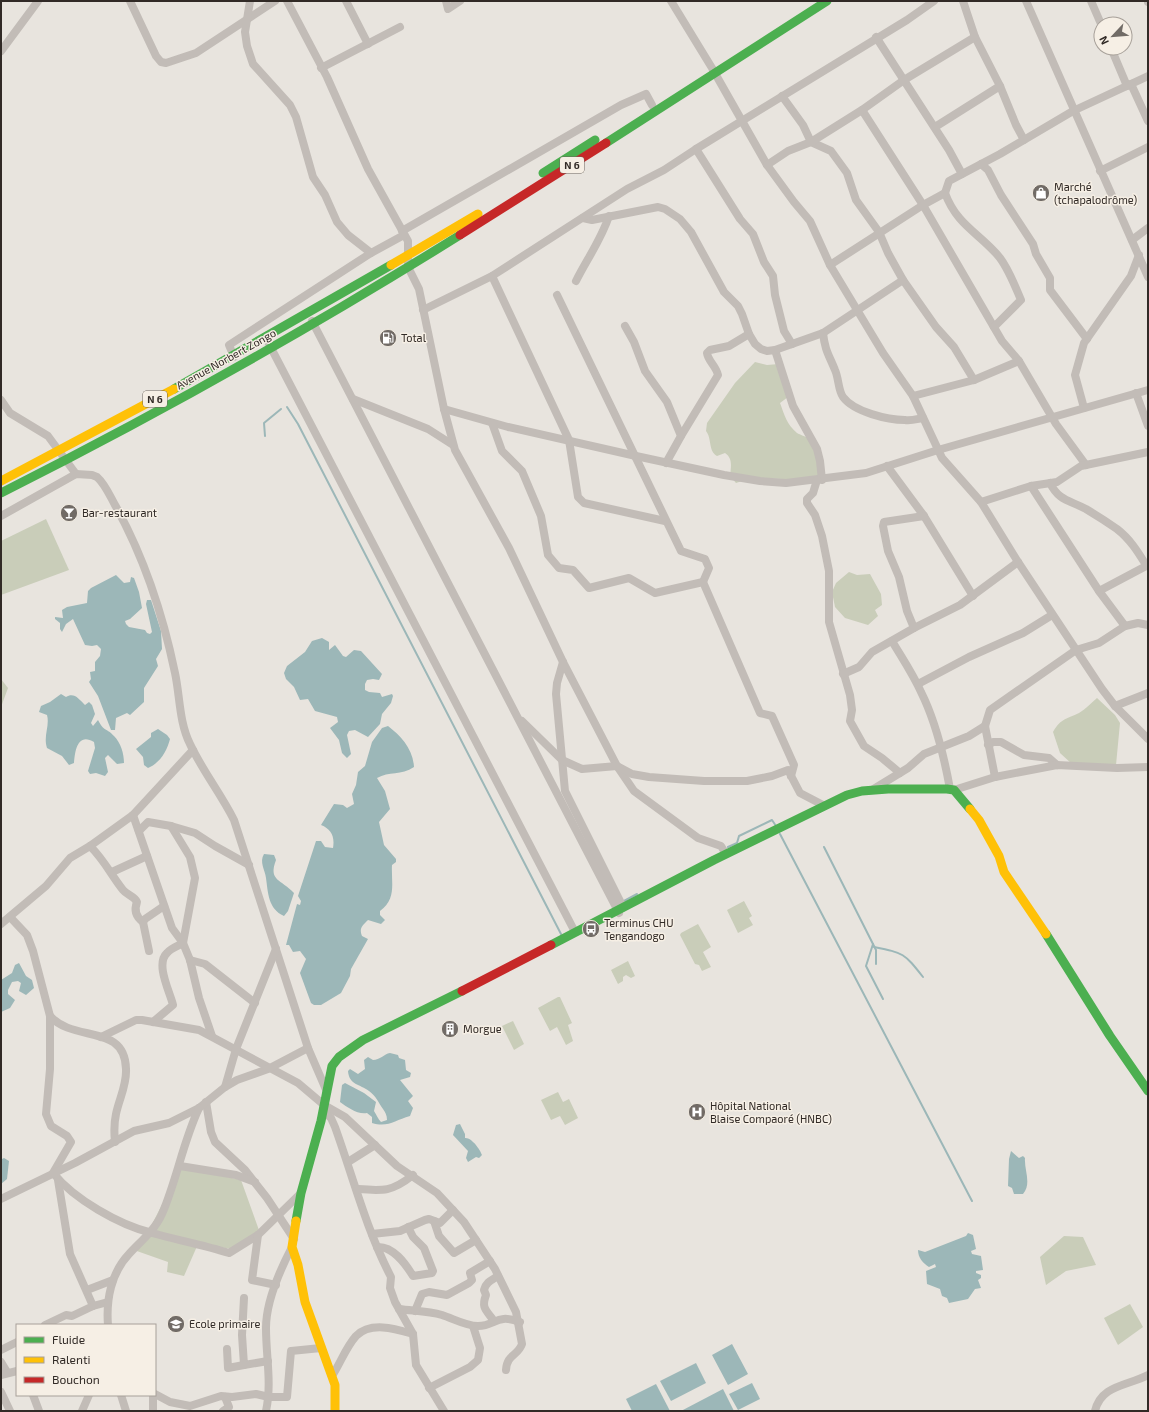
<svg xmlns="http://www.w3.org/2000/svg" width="1149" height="1412" font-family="'Exo 2',sans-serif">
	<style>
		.green { fill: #c9cdb9 }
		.water { fill: #9cb7b8 }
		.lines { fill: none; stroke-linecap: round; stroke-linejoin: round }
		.stream { stroke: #9cb7b8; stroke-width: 2 }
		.street { stroke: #c2bcb7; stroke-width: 8 }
		.fast { stroke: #4caf50; stroke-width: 9 }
		.slow { stroke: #ffc107; stroke-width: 9 }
		.jam { stroke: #c62828; stroke-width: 9 }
		.labels { text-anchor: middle; stroke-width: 3; stroke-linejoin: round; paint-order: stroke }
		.shield { fill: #f6efe5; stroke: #6c655f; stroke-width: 1 }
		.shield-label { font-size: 10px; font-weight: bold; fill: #312a26 }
		.poi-label { font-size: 11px; fill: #312a26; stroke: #f6efe5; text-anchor: start }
		.street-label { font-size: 11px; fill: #312a26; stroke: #f6efe5 }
	</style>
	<rect width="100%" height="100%" fill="#e8e4de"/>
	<!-- green -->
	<g class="green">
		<path d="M755,362L767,365L779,364L788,397L780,403C784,414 787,425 797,433C800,435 806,436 808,439C816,448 817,464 819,476L811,480L751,478L736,483L730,476C731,467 733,458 725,453L717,456C708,451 712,438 706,431L707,423L735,383Z"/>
		<polygon points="46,519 69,570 1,595 1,541"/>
		<polygon points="849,572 857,575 870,574 881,594 882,605 875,610 878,616 868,625 845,618 835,607 832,592 836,583"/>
		<polygon points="1,679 8,688 1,707"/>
		<path d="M1097,698L1115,715L1120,723L1116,765L1072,764L1060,753L1053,732C1061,718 1067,719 1079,713C1086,709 1092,702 1097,698Z"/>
		<polygon points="744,901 752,916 749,918 753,925 738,933 727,910"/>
		<polygon points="698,924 711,947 703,952 711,967 702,971 699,965 695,964 680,935 681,933"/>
		<polygon points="628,961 635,976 631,978 626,975 623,977 623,981 618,984 611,970"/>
		<polygon points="558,997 560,997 572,1023 568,1025 573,1041 566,1045 557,1027 550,1031 538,1008"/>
		<polygon points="513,1021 524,1044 514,1050 502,1026"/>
		<polygon points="558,1092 563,1102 569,1099 578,1118 565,1125 560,1116 551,1120 541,1100"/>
		<polygon points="181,1167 241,1180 260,1233 239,1250 198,1244 184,1276 167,1272 168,1262 134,1250 144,1240"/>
		<polygon points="1064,1236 1083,1237 1096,1265 1066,1271 1046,1285 1040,1257"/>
		<polygon points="1130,1304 1143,1327 1118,1345 1104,1318"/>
	</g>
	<!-- water -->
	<g class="water">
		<polygon points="116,575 124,583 130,582 131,577 134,578 139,592 142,608 130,619 125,621 126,624 129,627 145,630 147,633 150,634 152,632 146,604 147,600 151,600 161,631 162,649 156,659 158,666 144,688 144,702 130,715 127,713 116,718 115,730 111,730 98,696 89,682 91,679 90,672 95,671 95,662 100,656 101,649 97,645 92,646 85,645 73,619 66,624 62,632 60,629 60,623 55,619 55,617 63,618 62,610 67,607 87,603 88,591 91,588"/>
		<polygon points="322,638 329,642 329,650 335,645 343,656 346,657 354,650 361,651 382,674 379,680 373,679 367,680 365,684 365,690 369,692 380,693 382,697 392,694 393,696 391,703 382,714 380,724 368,737 355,730 349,731 347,735 351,754 347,758 342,753 339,740 330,728 338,722 337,717 315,711 308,699 300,700 294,687 286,679 284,673 287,666 305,652 312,641"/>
		<path d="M61,694L66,697C74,692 79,699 85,705L89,702L92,705L95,714L91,723L93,726L98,720C104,732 107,728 114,736C121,743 124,754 124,763L117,764L108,755L105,758L108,772L105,776L96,773L90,774L88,771L95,748L94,742C77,732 75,752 74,763L69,765L62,756L47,748C43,736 50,726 47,715L39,712L41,706L50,702Z"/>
		<path d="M388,726C401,736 413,749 414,767C401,776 389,771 377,778L385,791L390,809L379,822L384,845L396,859V862L392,865C391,882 397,899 380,911V915L385,920L381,924L368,920C362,926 359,928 362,936L368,939L351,969L350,976L341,993L321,1005H314L311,1003L300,973L306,959L300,951L293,952L289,945H286L297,904L300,905L301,901L298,896L316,841H321L325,847L333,848C335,836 331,829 321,825L334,804L343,805L347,808L354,804L352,794L356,785L358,772L365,766L372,742L382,728Z"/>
		<path d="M158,729L167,735L170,739C167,751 160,763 148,768L144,765L143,757L136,749L151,737V733Z"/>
		<path d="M264,854L274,855L276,860C268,881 281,879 294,893L288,911L284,916C268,909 268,892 266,878C265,870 259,862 264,854Z"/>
		<polygon points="19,963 26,976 32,980 34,988 26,995 19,991 21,983 18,981 12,982 8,990 8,994 15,1000 10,1008 1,1012 1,980 12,973 15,965"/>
		<path d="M390,1053L398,1055L399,1058L405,1060L406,1070L411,1073L410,1077L400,1080L413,1096L408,1101L413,1108L410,1116C395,1120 388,1128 372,1123V1117L367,1113C358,1115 347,1107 340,1102L342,1085L345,1083L364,1093L376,1102L374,1111C376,1114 378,1119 381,1122L387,1120C387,1115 385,1112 383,1109C378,1102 376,1096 369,1091C360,1084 349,1085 348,1071L350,1069L358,1074L365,1069L364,1060L368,1057L373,1060C380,1060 384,1054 390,1053Z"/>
		<path d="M460,1124L465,1134V1138C471,1137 480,1149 482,1155L479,1158L476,1157L468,1162L466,1158L468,1151L453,1135L456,1125Z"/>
		<path d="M1011,1151L1019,1158L1023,1156L1025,1158C1024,1170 1032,1184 1023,1194H1014L1012,1188L1008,1186L1009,1159Z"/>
		<polygon points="4,1158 9,1161 7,1179 1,1184 2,1159"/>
		<path d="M968,1233L973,1235L976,1249L971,1251L972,1254L981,1256L983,1270L976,1271V1273L981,1275V1278L978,1280L981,1288L975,1289L968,1299L949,1303L947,1298L942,1296L940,1289L927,1284L926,1271L936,1267L935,1264L929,1267C923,1263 918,1258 918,1250L925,1252L966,1236Z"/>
		<polygon points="732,1344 748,1374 728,1385 712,1355"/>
		<polygon points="696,1363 706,1383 671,1401 660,1381"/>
		<polygon points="752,1383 760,1399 738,1410 729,1394"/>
		<polygon points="656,1384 670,1411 632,1411 626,1399"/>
		<polygon points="723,1389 734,1411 681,1411"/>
	</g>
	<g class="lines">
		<!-- stream -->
		<g class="stream">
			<polyline points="287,407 298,424 561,934"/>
			<polyline points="265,436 264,423 281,409"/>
			<polyline points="780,834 972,1201"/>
			<polyline points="728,847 737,843 739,836 772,820 776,826"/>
			<polyline points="824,847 876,950 876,964"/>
			<polyline points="624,901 637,894"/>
			<polyline points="873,944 866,966 883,999"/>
			<path d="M874,947C904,953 904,953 923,977"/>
		</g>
		<!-- street -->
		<g class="street">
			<polyline points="130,1 156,56 161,62 166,63 196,53 275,1"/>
			<polyline points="250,1 245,32 247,46 253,64 290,105 296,117 313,177 325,195 337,222 348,235 371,253"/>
			<polyline points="287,1 327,77 368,169 408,241 408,267 419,289 444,409 455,450 509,548 563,662 617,766 634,791 698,838 721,846 726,854"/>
			<polyline points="346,1 368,44"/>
			<polyline points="446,1 448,9 460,1"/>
			<polyline points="671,1 712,68 767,165 794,202 810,221 830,265 883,353 913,396 942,458 981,502 1018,562 1102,689 1115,706 1148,739"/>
			<polyline points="963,1 975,37 1000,86 1016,125 1024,140"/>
			<polyline points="1026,1 1148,277"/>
			<polyline points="1091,1 1101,24"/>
			<polyline points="1148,1 1148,2"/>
			<polyline points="876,37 949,150 962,174"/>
			<polyline points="1111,48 1127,86"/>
			<polyline points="1,51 38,1"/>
			<polyline points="321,68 400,27"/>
			<polyline points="1131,84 1148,121"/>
			<polyline points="782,96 803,125 811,142 831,151 847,173 856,200 879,232 888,253 903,280 936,327 954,347 974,380"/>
			<polyline points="862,110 923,205 1002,341 1019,361 1056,424 1086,465"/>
			<polyline points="935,127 1000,86"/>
			<polyline points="696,149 740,219 753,234 764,262 773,276 775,295 784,331 792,344"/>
			<polyline points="981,164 988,170 1001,195 1033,244 1036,254 1050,278 1050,290 1087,339"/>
			<polyline points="767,165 788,151 811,142 862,110 904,80 975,37"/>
			<polyline points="1100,171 1148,147"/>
			<path d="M945,193C957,226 981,234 1000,258C1009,270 1015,286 1021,300L994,327"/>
			<polyline points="583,218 592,220 658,207 665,209 680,219 691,232 724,292 738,306 742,314 749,334"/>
			<polyline points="402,231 621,105 646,94 652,105"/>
			<polyline points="1132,240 1148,228"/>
			<polyline points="830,265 923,205 945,193 949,181 1000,154 1073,111 1148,76"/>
			<polyline points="492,276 569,440 578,497 584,503 665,521"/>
			<path d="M576,281C587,259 601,240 609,216"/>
			<polyline points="557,295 681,551 705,559 709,568 703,582"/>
			<polyline points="423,310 492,276 627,189 664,170 696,149 907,20 934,1"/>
			<polyline points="312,321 619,913"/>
			<polyline points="625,326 634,342 645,371 667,402 681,436 666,463"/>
			<path d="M823,333C825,351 829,355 835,370C839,379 838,390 843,397C854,412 888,420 905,420C911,421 917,419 923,418"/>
			<polyline points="269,344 575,932"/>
			<polyline points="775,350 793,406 817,449 820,461 822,480"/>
			<polyline points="234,357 229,345 371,253 404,235"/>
			<polyline points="1136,393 1148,426"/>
			<polyline points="913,396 974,380 1019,361"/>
			<polyline points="353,399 428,429 453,445"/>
			<polyline points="1,400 10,413 48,436 76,474"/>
			<polyline points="1084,408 1075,375 1084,343 1131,276 1139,255"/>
			<polyline points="444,409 508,427 636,456 724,475 760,481 786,483 866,473 938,450 1148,390"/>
			<polyline points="492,423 502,451 522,471 541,516 548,555 559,568 573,570 589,588 629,578 655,593 703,582 760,713 772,716 794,765 791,776"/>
			<path d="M681,436L718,375C716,366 708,361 707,353L710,350L729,346L749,334L755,344L761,349L767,351L775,350L792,344L823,333L903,280"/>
			<polyline points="887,466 924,516 973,596"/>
			<polyline points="817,480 813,493 807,499 807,503 815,515 822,536 829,571 829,622 850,695 852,710 850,721 864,746 882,758 900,773"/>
			<path d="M1050,483C1059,501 1069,500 1086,509C1096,515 1107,522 1117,529C1130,539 1138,552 1146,565"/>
			<polyline points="1031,486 1099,591 1125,626"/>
			<polyline points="981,502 1031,486 1057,482 1081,466 1148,452"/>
			<path d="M1,516L76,474L92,475L97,477C105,484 110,496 115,505C144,557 163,615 175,673C180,696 179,722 190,744C202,770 221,794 234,820L308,1048L327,1092"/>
			<polyline points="1099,591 1148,565"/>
			<polyline points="914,628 907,611 899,577 888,551 883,526 884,522 924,516"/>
			<path d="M892,641C902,658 913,674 921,692C936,722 944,756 950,789"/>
			<polyline points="563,662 557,683 556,694 565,791 623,907"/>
			<polyline points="843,674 859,667 872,652 914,628 960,605 1018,562"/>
			<polyline points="918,684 969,657 1023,633 1052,615"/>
			<polyline points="1115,706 1148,693"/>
			<polyline points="522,721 562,760 582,769 617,766 632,774 649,777 704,781 747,781 772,776 788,770 800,793 823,805"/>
			<polyline points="988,745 993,742 1001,742 1024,755 1049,758 1057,765"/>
			<polyline points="995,777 985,726 990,710 1076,650 1099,643 1125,626 1138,623 1148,625"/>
			<polyline points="872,790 908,768 924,754 969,736 985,726"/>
			<polyline points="954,790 995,777 1057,765 1117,768 1148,767"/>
			<polyline points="133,815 172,928 183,943 190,960 199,998 212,1036"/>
			<polyline points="171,826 195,833 215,846 249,865"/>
			<path d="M139,831L148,822L171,826L190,857L195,878L183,943C178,946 171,948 167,953C155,964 170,992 173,1005L153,1022"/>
			<path d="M90,846C105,861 111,875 123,890C127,895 134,896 137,902C134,910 136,917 143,922"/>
			<polyline points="112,872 147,856"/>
			<path d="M10,917L27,935L33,951L50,1016C74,1043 125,1023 126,1069C127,1085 119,1099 116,1114C114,1123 114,1132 115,1142"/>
			<polyline points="1,924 46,886 70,858 90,846 133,815 193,750"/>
			<polyline points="149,951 143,922 145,919 164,906"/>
			<polyline points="190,960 205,964 255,1003"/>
			<path d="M50,1016V1069L46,1114L51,1126L67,1136L71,1142L53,1173C74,1199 119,1225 152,1233C177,1240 204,1245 229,1253L258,1235L301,1193"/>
			<path d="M101,1037L136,1020H142L199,1030L298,1083L324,1105L345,1117L397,1166L437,1193L464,1222L495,1269L516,1312L522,1344C518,1356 507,1354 506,1370"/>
			<polyline points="225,1087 236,1049 276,949"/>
			<polyline points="206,1102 211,1132 215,1142 245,1170 267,1198 294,1239"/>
			<path d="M323,1111L331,1118L335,1127C353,1177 366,1229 391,1277L390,1288L395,1302L413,1334L416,1365L444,1411"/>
			<polyline points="348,1162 375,1145"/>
			<polyline points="180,1166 236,1175 255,1182"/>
			<polyline points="58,1180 70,1254 93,1306"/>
			<path d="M357,1189C383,1191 392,1192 413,1175"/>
			<polyline points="1,1199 75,1163 134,1131 169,1123 199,1108 225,1087 237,1080 268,1069 308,1048"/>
			<polyline points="434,1221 439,1236 454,1253 476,1240"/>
			<polyline points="372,1234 400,1231 425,1220 429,1219 440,1223 453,1210"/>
			<polyline points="258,1235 252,1280 276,1285"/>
			<path d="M377,1247C393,1246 405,1263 413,1276L432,1273L433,1271L424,1248L413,1237L408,1227"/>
			<polyline points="87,1290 113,1280"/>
			<polyline points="244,1298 242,1335 244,1365 268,1361"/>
			<path d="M399,1309C413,1311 428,1311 442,1315C454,1319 466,1326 478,1326C496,1326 496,1313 520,1322"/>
			<polyline points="415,1311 422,1294 429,1292 447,1295 469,1283 472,1280 470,1273 490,1261"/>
			<path d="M494,1321C486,1310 481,1308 486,1295L484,1290C486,1282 492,1280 498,1276"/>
			<polyline points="45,1325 66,1315 72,1316 93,1306 108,1302"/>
			<path d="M108,1325C106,1300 111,1273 129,1254C140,1242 155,1230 162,1214C177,1179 183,1142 199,1108"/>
			<polyline points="227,1349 228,1368 244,1365"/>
			<polyline points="1,1350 17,1342"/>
			<polyline points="1,1362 7,1372"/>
			<polyline points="1,1375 17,1371"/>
			<path d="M332,1376C340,1364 346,1347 356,1336C371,1321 396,1329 413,1334"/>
			<polyline points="429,1388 470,1367 478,1360 480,1348 473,1326"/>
			<polyline points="1,1392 10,1411"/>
			<polyline points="155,1394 170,1402 190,1406 221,1396 232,1397 256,1394 269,1397 287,1397 291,1351 321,1348"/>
			<polyline points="33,1395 39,1411"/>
			<polyline points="121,1395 126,1411"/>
			<polyline points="82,1411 89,1395"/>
			<polyline points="153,1411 153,1395"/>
			<polyline points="223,1411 229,1407 225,1397"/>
			<path d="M266,1411C272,1383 266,1357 266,1328C266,1301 280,1270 292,1247"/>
			<path d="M1095,1411C1101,1385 1127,1386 1148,1375"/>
		</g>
		<!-- fast -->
		<g class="fast">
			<polyline points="606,143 827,1"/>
			<polyline points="543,173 595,140"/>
			<polyline points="174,389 391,265"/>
			<path d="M1,493C158,414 311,328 460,235"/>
			<polyline points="1046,934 1110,1036 1148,1091"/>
			<polyline points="551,945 714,860 847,795 862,791 888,789 947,789 954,790 970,809"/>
			<polyline points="296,1221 301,1193 321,1121 332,1066 339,1057 363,1040 462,991"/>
		</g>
		<!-- slow -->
		<g class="slow">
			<polyline points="391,265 478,214"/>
			<polyline points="1,481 174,389"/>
			<polyline points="970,809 979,820 999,856 1004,872 1046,934"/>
			<polyline points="296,1221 292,1247 298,1265 305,1302 335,1385 335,1411"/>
		</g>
		<!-- jam -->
		<g class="jam">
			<polyline points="460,235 606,143"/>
			<polyline points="462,991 551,945"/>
		</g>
	</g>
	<!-- icons -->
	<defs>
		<symbol id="shop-disc" viewBox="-11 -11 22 22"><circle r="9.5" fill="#716b66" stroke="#f6efe5"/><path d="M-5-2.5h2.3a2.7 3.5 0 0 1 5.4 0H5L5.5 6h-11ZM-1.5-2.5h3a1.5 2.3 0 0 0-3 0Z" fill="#fff"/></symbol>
		<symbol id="fuel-disc" viewBox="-11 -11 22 22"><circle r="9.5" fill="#716b66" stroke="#f6efe5"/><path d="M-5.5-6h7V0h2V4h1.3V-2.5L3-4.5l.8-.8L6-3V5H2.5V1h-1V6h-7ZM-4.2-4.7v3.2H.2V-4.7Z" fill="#fff"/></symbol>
		<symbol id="bar-disc" viewBox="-11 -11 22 22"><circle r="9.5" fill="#716b66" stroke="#f6efe5"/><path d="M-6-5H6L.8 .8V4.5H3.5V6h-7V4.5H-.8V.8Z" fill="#fff"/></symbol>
		<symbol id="bus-disc" viewBox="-11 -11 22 22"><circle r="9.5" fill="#716b66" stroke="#f6efe5"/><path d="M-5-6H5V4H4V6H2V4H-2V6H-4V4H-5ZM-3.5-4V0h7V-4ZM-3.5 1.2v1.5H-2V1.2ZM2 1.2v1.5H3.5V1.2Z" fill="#fff"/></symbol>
		<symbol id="building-disc" viewBox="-11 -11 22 22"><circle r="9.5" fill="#716b66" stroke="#f6efe5"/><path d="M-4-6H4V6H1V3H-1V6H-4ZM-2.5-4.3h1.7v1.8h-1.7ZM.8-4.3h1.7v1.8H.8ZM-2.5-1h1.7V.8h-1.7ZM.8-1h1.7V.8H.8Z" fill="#fff"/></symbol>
		<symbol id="hospital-disc" viewBox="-11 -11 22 22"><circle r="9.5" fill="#716b66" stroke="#f6efe5"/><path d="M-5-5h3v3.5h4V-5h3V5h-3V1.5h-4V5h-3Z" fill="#fff"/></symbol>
		<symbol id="school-disc" viewBox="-11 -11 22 22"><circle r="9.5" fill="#716b66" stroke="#f6efe5"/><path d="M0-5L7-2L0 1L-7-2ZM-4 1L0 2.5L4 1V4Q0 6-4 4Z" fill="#fff"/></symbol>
	</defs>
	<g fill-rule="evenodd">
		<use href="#shop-disc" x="1031" y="183" width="20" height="20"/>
		<use href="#fuel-disc" x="378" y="328" width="20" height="20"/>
		<use href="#bar-disc" x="59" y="503" width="20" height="20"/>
		<use href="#bus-disc" x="581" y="919" width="20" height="20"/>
		<use href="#building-disc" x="440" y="1019" width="20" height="20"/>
		<use href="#hospital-disc" x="687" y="1102" width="20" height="20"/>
		<use href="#school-disc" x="166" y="1314" width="20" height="20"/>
	</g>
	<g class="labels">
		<!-- shield labels -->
		<g class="shield">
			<rect x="560" y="157" width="24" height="16" rx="3"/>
			<rect x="143" y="391" width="24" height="16" rx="3"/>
		</g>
		<g class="shield-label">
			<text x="572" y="169">N 6</text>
			<text x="155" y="403">N 6</text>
		</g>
		<!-- poi labels -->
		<g class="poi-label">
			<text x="1054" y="191">Marché<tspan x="1054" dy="13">(tchapalodrôme)</tspan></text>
			<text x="401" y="342">Total</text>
			<text x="82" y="517">Bar-restaurant</text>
			<text x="604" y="927">Terminus CHU<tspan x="604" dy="13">Tengandogo</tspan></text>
			<text x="463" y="1033">Morgue</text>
			<text x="710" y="1110">Hôpital National<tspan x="710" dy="13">Blaise Compaoré (HNBC)</tspan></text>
			<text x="189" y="1328">Ecole primaire</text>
		</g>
		<!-- street labels -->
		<g class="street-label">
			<text transform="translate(226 359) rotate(-29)" y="4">Avenue Norbert Zongo</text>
		</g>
	</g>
	<!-- border -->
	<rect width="1149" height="1412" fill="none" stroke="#312a26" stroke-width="4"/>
	<!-- legend -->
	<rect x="16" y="1324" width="140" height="72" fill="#f6efe5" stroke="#a7a099"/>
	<rect x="24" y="1337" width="20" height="6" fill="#4caf50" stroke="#a7a099"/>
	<text x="52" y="1344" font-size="12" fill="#312a26">Fluide</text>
	<rect x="24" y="1357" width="20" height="6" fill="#ffc107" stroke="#a7a099"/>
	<text x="52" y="1364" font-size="12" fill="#312a26">Ralenti</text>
	<rect x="24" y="1377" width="20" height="6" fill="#c62828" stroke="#a7a099"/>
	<text x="52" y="1384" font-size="12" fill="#312a26">Bouchon</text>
	<!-- north arrow -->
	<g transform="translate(1113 36) rotate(244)"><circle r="19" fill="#f6efe5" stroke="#a7a099"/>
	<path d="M0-3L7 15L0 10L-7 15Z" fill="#716b66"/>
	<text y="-6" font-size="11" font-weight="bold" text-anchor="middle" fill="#312a26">N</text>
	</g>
</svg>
